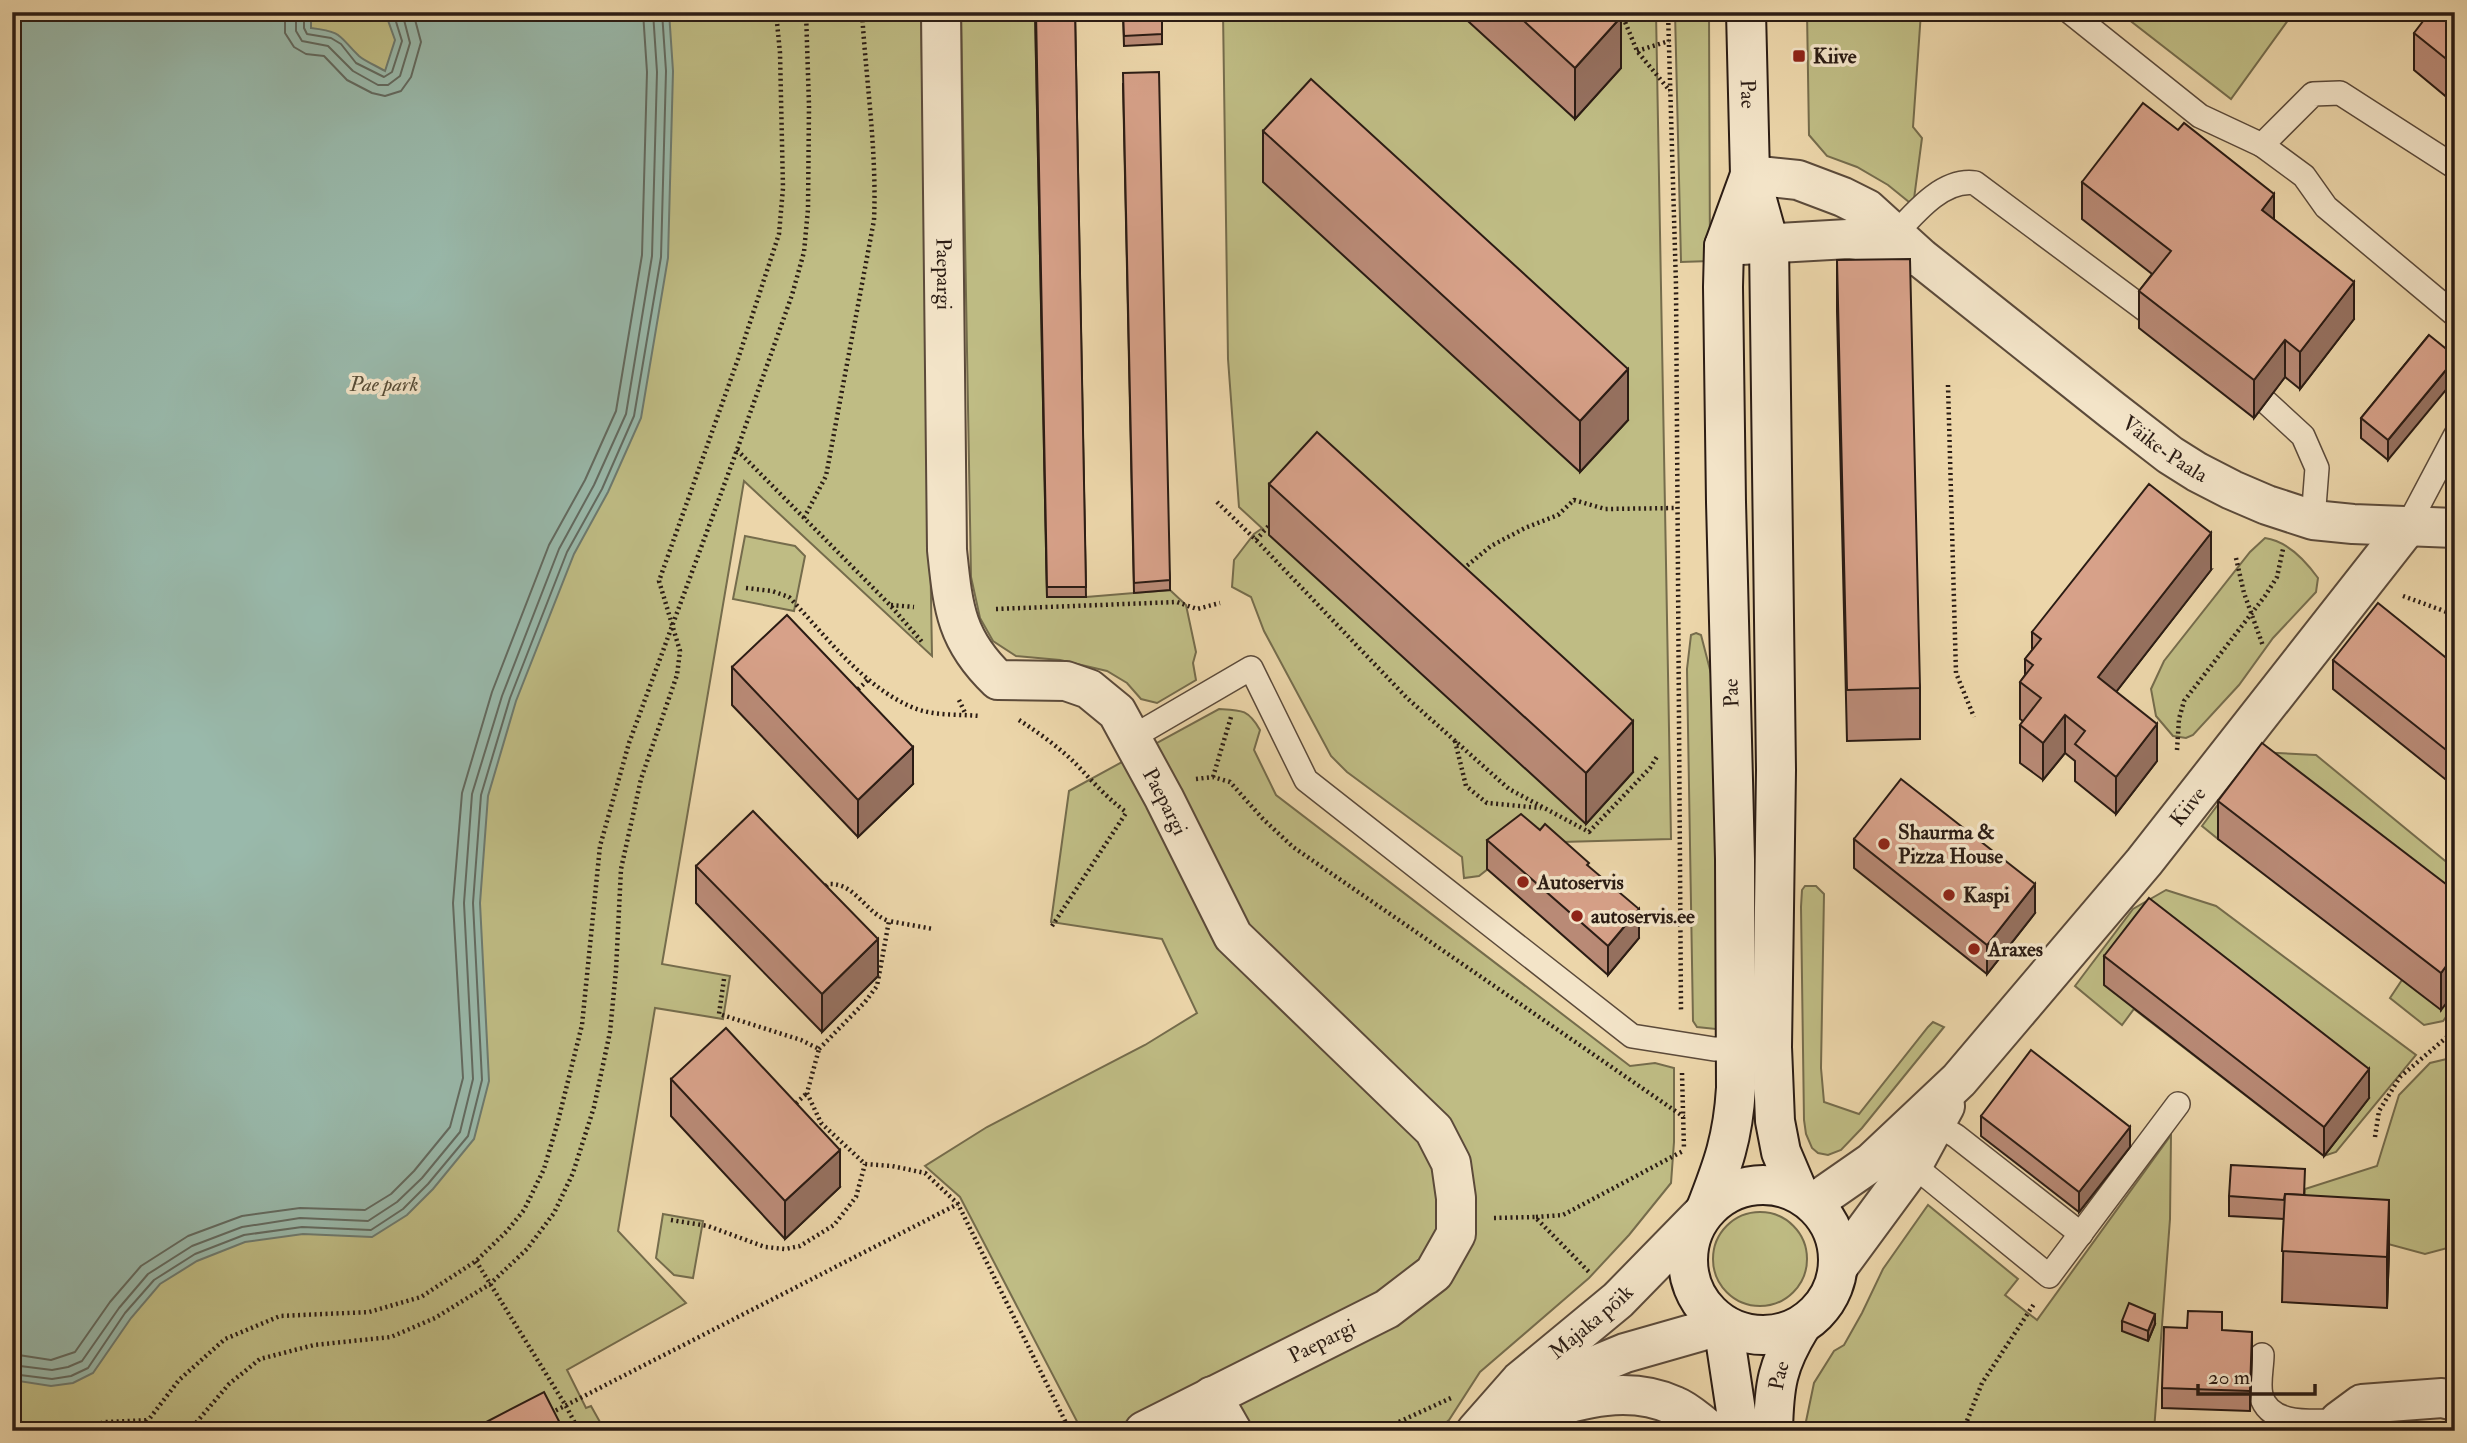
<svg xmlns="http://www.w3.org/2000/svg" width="2467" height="1443" font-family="'IM FELL Double Pica',serif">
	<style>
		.green { fill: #bfbc84; stroke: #756c4c; stroke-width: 2 }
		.water { fill: #99b9ab; stroke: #6d7a6f; stroke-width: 2 }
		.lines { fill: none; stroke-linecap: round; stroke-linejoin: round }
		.shore { stroke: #626a60; stroke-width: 2 }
		.service-casing { stroke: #5b4a3a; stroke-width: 26 }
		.minor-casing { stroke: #5b4a3a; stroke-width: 42 }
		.tertiary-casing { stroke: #5b4a3a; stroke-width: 42 }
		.secondary-casing { stroke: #2b1c14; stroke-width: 42 }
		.path { stroke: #2b1c14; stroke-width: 4.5; stroke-dasharray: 2 3.5; stroke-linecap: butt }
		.service { stroke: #f3e4c8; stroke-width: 23 }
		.minor { stroke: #f3e4c8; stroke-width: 38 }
		.tertiary { stroke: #f3e4c8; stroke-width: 38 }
		.secondary { stroke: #f3e4c8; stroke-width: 38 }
		.wall { fill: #b98a76; stroke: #2b1c14; stroke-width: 2 }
		.shaded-wall { fill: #967160; stroke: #2b1c14; stroke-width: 2 }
		.building { fill: #d7a189; stroke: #2b1c14; stroke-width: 2 }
		.poi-dot { fill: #8f2418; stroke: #f3e4c8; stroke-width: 2.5 }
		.labels { text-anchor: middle; stroke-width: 7; stroke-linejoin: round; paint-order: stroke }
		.poi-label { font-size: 21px; font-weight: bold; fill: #2b1c14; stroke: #f3e4c8; text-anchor: start }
		.street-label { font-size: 21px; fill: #2b1c14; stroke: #f3e4c8 }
		.park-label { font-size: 21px; font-style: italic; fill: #574c36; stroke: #f3e4c8 }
	</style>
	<rect width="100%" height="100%" fill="#ecd6aa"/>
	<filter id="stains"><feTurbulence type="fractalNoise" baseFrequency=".00286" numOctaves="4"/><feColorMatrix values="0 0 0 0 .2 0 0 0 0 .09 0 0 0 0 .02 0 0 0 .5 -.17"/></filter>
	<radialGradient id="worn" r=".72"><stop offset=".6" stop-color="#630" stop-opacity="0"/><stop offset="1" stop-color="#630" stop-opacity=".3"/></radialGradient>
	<!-- green -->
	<g class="green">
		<polygon points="12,12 921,12 932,656 744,481 662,964 730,976 723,1019 655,1008 618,1231 686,1303 567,1370 586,1408 591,1406 605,1431 12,1431"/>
		<polygon points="961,12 1035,12 1047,597 1086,597 1170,590 1186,605 1196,652 1193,663 1196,680 1157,703 1141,699 1127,683 1107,671 1060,660 1016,656 993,641 980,618 971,577"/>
		<polygon points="1223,12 1656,12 1671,839 1521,843 1479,876 1464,878 1462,857 1347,772 1331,756 1264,631 1251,597 1232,587 1234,560 1254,534 1261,529 1264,530 1239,507 1228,359"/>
		<polygon points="1675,12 1709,12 1710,261 1681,262"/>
		<polygon points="1807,12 1921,12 1913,127 1922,138 1914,199 1909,202 1888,185 1857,167 1827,156 1809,135"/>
		<polygon points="2119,12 2294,12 2231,99"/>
		<polygon points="745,536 795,546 805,556 794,611 733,599"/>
		<path d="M2265,538C2287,541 2305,560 2318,578L2316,592L2273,638L2239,685L2193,735L2186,738L2173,736L2156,716L2151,689L2164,661L2250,552Z"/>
		<polygon points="1696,633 1701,635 1715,689 1725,1030 1697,1027 1693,1021 1687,669 1691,635"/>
		<path d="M1219,709C1241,710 1248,709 1260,730L1254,750L1276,795L1630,1066L1655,1063L1674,1068V1142L1671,1183L1629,1235L1589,1278L1480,1372L1449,1420L1436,1431H1082L960,1197L925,1166L987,1127L1145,1045L1197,1013L1162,939L1051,922L1069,791Z"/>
		<polygon points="2257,752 2316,755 2455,869 2455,928 2262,781 2218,839 2202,826"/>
		<polygon points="1805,886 1816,886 1824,894 1821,1068 1824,1102 1859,1114 1928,1027 1933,1022 1944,1027 1862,1128 1841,1150 1828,1155 1818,1153 1812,1148 1806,1134 1804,1120 1801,907 1802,890"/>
		<polygon points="2166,890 2216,906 2416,1055 2336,1152 2324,1156 2134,1009 2122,1025 2075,986 2133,909"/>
		<polygon points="2402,980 2455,992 2455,1005 2443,1021 2424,1025 2390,998"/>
		<polygon points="2455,1057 2455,1246 2425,1254 2303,1221 2305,1189 2377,1166 2399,1095 2430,1063"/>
		<polygon points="2171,1135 2170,1219 2154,1431 1804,1431 1814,1383 1834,1351 1844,1345 1862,1313 1883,1269 1928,1205 2018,1279 2005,1295 2037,1320"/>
		<circle cx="1760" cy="1259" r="47"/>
		<polygon points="663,1214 703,1221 693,1278 674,1275 656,1258"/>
	</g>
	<!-- water -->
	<path class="water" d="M12,12H311V28C344,32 338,36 359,56C366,62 377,66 385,71L395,40L385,12H669L673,71L668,258L641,418L608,492L574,554L516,701L488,796L480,903L489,1081L474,1139L433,1189L407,1215L372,1237L303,1234L245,1242L197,1261L160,1284L131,1318L93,1373L73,1383L51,1386L12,1380Z"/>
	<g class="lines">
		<!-- shore -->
		<g class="shore">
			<polyline points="285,12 285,33 294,47 306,54 324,56 347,80 372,93 385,96 401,91 411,77 421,42 413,12"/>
			<polyline points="296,12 296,31 302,41 328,46 353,71 378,85 388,85 400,76 410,43 402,12"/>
			<polyline points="304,12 304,28 307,34 331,38 341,44 356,63 384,77 392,72 402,41 393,12"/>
			<polyline points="12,1354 51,1360 75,1352 110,1302 141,1266 188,1236 242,1216 300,1208 365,1210 391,1194 414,1171 450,1127 463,1078 453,903 462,793 492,692 549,545 585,480 616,411 642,255 647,72 643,12"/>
			<polyline points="12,1365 52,1370 68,1367 82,1361 119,1308 148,1274 192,1246 242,1227 300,1218 368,1221 397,1202 422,1178 460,1132 473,1079 464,903 472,794 502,696 559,549 594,485 626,414 652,256 657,72 653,12"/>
			<polyline points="12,1374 52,1379 71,1376 88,1368 125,1313 154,1280 195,1254 244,1235 302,1227 371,1230 403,1209 428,1184 468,1136 482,1080 473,903 481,795 510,698 567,552 602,489 634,416 661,257 666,71 662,12"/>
		</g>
		<defs>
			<g id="service">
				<polyline points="2070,12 2200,116 2262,145 2304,176 2326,207 2454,314"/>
				<polyline points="2262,145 2313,94 2340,93 2455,167"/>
				<path d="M1888,242C1910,219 1940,178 1975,183L2151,314"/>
				<polyline points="2266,402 2303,436 2317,468 2313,520"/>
				<polyline points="2407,527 2455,436"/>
				<polyline points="1131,738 1251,668 1306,780 1632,1036 1714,1049 1748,1049"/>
				<polyline points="1936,1124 1956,1136 2081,1234"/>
				<polyline points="1913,1165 2049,1276 2178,1104"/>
				<path d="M2262,1355C2262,1367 2258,1383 2261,1395C2269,1427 2314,1421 2339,1421"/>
			</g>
			<g id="minor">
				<path id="s1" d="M941,12L947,550C953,606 955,639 998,680L1066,681L1089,689L1117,712L1164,798L1233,936L1434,1130L1451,1163L1456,1198V1234L1434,1273L1387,1309L1144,1431"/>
				<path id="s2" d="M1750,175L1798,180L1843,197L1867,209L1921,258L2112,410L2170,455L2197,472L2232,490L2267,505L2313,520L2353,524L2455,528"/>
				<polyline points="1724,246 1848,239 1864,241 1912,256"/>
				<path id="s3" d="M1813,1203L1872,1162L1959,1080L2144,862L2407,527"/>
				<polyline points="1838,1267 1913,1165 1945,1106"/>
				<polyline points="1212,1396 1232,1431"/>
				<polyline points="2338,1431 2339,1421 2362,1404 2442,1398 2455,1401"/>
			</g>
			<g id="tertiary">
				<path d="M1537,1413C1581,1398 1630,1385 1675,1406C1688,1411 1699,1423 1711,1431"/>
				<path id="s4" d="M1476,1431L1520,1381L1618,1300L1705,1211"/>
				<polyline points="1499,1431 1567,1377 1625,1353 1723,1325"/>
			</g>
			<g id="secondary">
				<path id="s5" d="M1746,12L1750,175L1769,243L1776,770L1772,1047L1775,1121L1781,1152L1798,1192"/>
				<circle cx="1763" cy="1260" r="75"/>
				<path d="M1705,1211C1723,1165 1733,1138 1736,1088L1735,859L1726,502L1723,287L1724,246L1750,175"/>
				<polyline points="1723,1325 1739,1431"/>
				<path id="s6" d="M1773,1431C1774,1385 1777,1365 1801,1326"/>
			</g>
		</defs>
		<!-- service casing -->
		<use href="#service" class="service-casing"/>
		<!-- minor casing -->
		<use href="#minor" class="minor-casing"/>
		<!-- tertiary casing -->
		<use href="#tertiary" class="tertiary-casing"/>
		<!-- secondary casing -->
		<use href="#secondary" class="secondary-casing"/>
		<!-- path -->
		<g class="path">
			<polyline points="1621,12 1637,51 1670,91"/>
			<polyline points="1668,12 1676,285 1681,1012"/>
			<polyline points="1637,51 1669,41"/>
			<polyline points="1948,385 1956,673 1974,717"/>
			<polyline points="737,450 890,605 923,643"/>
			<polyline points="1217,502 1256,540 1407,698 1509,789 1589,832 1650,768 1658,755"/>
			<path d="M804,518L826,476L874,220C877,150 866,81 862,12"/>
			<polyline points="1256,540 1272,522"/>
			<polyline points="2236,558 2244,593 2263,646"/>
			<polyline points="1463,569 1491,546 1525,528 1558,515 1574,500 1605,509 1677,508"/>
			<path d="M746,588L772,591L789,597C826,636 863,687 914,708C934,716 958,714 979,716"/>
			<polyline points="2403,596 2455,615"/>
			<polyline points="891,605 914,607"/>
			<polyline points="996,609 1177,602 1197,609 1220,603"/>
			<polyline points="854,693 869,679"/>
			<polyline points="959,700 966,715"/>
			<path d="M1019,720C1039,733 1060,748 1077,765C1093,782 1107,798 1126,812"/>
			<polyline points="1455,741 1466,786 1487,803 1541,808"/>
			<polyline points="2177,750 2179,719 2184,701 2265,596 2277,577 2283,549"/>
			<polyline points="1213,777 1231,717"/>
			<polyline points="1196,779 1213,777 1230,782 1263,819 1293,847 1684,1117"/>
			<path d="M822,890L828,884C855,882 865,913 889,921"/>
			<polyline points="1052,926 1126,813"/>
			<polyline points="724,979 719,1014 801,1040 819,1049 807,1093 821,1123 865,1164 892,1166 925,1173 958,1204 1070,1431"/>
			<polyline points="819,1049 865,1002 877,986 889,921 933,929"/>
			<polyline points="1682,1073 1684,1149"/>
			<polyline points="792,1107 807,1093"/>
			<polyline points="2375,1137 2379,1111 2400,1077 2447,1037"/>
			<polyline points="1536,1217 1563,1215 1683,1151"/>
			<polyline points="1494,1218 1535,1217 1591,1274"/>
			<polyline points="671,1220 708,1226 765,1247 785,1249 800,1246 834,1225 856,1197 865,1164"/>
			<polyline points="476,1261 566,1406 579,1431"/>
			<polyline points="551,1413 958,1204"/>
			<polyline points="74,1431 105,1422 149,1420"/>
			<polyline points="140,1431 179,1380 225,1339 280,1316 369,1312 421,1297 476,1261 507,1231 524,1210 544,1169 557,1125 582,1025 600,846 629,743 737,450 792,295 804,252 808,209 809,106 806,12"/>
			<polyline points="189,1431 229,1384 260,1359 314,1345 391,1337 435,1318 490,1284 527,1249 554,1213 573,1173 594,1107 610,1032 616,970 621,869 641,779 677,675 680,651 659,581 738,359 779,234 783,188 780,53 776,12"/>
			<polyline points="1379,1431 1451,1398"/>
			<polyline points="1963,1431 1982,1383 2034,1304"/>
		</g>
		<!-- service -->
		<use href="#service" class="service"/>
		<!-- minor -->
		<use href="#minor" class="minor"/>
		<!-- tertiary -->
		<use href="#tertiary" class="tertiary"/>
		<!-- secondary -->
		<use href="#secondary" class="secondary"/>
	</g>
	<!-- wall -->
	<g class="wall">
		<polygon points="1035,12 1075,12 1086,597 1047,597"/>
		<polygon points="1123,12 1162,12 1162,44 1124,46"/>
		<polygon points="1458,12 1616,12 1621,68 1575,119"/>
		<polygon points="2455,12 2455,104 2414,70 2414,33"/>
		<polygon points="1123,83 1170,580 1170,590 1134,593"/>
		<polygon points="1263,131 1628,420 1580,472 1263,182"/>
		<polygon points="2082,182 2274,220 2354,319 2300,389 2285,377 2254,418 2139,328 2139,291 2152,274 2082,219"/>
		<polygon points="1837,260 1920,688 1920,739 1847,741 1837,311"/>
		<polygon points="2429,335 2388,460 2361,438 2361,418"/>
		<polygon points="1269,484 1633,772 1586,824 1269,535"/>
		<polygon points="2211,570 2116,692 2157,761 2116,814 2075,781 2075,761 2065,753 2043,780 2020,763 2020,725 2023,721 2020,719 2020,682 2025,675 2025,659 2032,650 2032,632"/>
		<polygon points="2333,660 2455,665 2455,787 2333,689"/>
		<polygon points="732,667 913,784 858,837 732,705"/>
		<polygon points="2218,801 2455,891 2441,1010 2218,839"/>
		<polygon points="1540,830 1589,867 1639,938 1608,975 1487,869 1487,840"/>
		<polygon points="1854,839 2035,913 1987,974 1854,868"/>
		<polygon points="696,866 878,976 822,1032 696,903"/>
		<polygon points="2104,956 2369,1098 2324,1156 2104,985"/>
		<polygon points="671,1079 840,1187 785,1239 671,1116"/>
		<polygon points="1981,1116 2130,1147 2079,1212 1981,1136"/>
		<polygon points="2305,1195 2389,1251 2387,1308 2282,1302 2284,1219 2229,1216 2229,1196"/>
		<polygon points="2122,1321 2155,1324 2148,1341 2122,1331"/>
		<polygon points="2222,1330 2252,1352 2250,1411 2162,1408 2162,1388"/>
	</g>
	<!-- shaded-wall -->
	<g class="shaded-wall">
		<polygon points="1621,17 1621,68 1575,119 1575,68"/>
		<polygon points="2274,194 2274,231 2262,210"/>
		<polygon points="2354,282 2354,319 2300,389 2300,352"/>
		<polygon points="2285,340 2285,377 2254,418 2254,380"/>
		<polygon points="2455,359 2455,379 2388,460 2388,440"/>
		<polygon points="1628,369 1628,420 1580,472 1580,421"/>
		<polygon points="2211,533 2211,570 2098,715 2098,677"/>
		<polygon points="2065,715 2065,753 2043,780 2043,743"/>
		<polygon points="1633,721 1633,772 1586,824 1586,773"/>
		<polygon points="2157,724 2157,761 2116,814 2116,777"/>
		<polygon points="913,747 913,784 858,837 858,800"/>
		<polygon points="2035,884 2035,913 1987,974 1987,945"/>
		<polygon points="1639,909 1639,938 1608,975 1608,946"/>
		<polygon points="878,939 878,976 822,1032 822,994"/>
		<polygon points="2455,954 2455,992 2441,1010 2441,973"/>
		<polygon points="2369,1069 2369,1098 2324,1156 2324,1127"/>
		<polygon points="2130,1127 2130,1147 2079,1212 2079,1192"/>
		<polygon points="840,1150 840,1187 785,1239 785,1201"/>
		<polygon points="2389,1200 2389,1251 2387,1308 2387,1257"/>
		<polygon points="2155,1314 2155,1324 2148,1341 2148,1331"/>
		<polygon points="2252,1332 2252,1352 2250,1411 2250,1391"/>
	</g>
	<!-- building -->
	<g class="building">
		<polygon points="1036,12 1075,12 1086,587 1047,587"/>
		<polygon points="1123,12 1162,12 1162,34 1124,36"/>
		<polygon points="1514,12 1616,12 1621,17 1575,68"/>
		<polygon points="2430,12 2455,12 2455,66 2414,33"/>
		<polygon points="1159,72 1170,580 1134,583 1123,73"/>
		<polygon points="1311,79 1628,369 1580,421 1263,131"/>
		<polygon points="2143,103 2178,130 2184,123 2274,194 2262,210 2354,282 2300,352 2285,340 2254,380 2139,291 2171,251 2082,182"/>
		<polygon points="1910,259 1920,688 1847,690 1837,260"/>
		<polygon points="2429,335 2455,356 2455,359 2388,440 2361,418"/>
		<polygon points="1317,432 1633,721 1586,773 1269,484"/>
		<polygon points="2149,484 2211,533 2098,677 2157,724 2116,777 2075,744 2085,731 2065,715 2043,743 2020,725 2041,698 2020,682 2033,665 2025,659 2041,639 2032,632"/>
		<polygon points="2378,603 2455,665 2455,757 2333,660"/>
		<polygon points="787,615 913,747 858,800 732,667"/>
		<polygon points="2262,743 2455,891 2455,954 2441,973 2218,801"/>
		<polygon points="1901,779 2035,884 1987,945 1854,839"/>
		<polygon points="753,811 878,939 822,994 696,866"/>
		<polygon points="1521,814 1540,830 1545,824 1589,863 1587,865 1639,909 1608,946 1487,840"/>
		<polygon points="2149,898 2369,1069 2324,1127 2104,956"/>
		<polygon points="726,1028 840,1150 785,1201 671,1079"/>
		<polygon points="2031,1050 2130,1127 2079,1192 1981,1116"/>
		<polygon points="2231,1165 2305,1169 2304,1195 2285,1194 2284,1200 2229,1196"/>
		<polygon points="2285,1194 2389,1200 2387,1257 2282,1251"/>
		<polygon points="2129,1303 2155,1314 2148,1331 2122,1321"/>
		<polygon points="2188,1311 2222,1312 2222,1330 2252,1332 2250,1391 2162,1388 2164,1327 2187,1328"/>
		<polygon points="544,1392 564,1431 469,1431"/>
	</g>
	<!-- markers -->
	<g class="poi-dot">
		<rect x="1792" y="49" width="14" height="14" rx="3.5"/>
		<circle cx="1884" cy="844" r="7"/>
		<circle cx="1523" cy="882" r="7"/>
		<circle cx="1949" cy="895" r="7"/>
		<circle cx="1577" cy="916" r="7"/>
		<circle cx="1974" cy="949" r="7"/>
	</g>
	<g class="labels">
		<!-- poi labels -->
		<g class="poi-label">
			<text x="1813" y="63">Kiive</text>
			<text x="1898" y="839">Shaurma &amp;<tspan x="1898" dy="24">Pizza House</tspan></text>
			<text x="1537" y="889">Autoservis</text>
			<text x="1963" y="902">Kaspi</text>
			<text x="1591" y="923">autoservis.ee</text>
			<text x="1988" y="956">Araxes</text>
		</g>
		<!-- street labels -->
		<g class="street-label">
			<text dy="7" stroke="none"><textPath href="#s5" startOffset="82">Pae</textPath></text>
			<text dy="7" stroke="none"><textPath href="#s1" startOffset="262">Paepargi</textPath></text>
			<text dy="7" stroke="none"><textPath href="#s2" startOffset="506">Väike-Paala</textPath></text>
			<text transform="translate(1731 693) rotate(-92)" y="7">Pae</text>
			<text dy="7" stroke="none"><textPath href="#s1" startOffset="912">Paepargi</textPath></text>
			<text dy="7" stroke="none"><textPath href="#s3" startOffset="548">Kiive</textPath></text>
			<text dy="7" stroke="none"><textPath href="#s4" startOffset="159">Majaka põik</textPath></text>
			<text transform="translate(1322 1341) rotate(-27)" y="7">Paepargi</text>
			<text dy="7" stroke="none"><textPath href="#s6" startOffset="56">Pae</textPath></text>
		</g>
		<!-- park labels -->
		<g class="park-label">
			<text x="384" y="391">Pae park</text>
		</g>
	</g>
	<!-- margin -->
	<rect width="2467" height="1443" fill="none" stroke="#ecd6aa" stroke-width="42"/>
	<rect x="14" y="14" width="2439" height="1415" fill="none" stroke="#2b1c14" stroke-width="3.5"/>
	<rect x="21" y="21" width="2425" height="1401" fill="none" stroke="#2b1c14" stroke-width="2"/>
	<!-- scale -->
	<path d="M2198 1384v10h117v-10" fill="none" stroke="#2b1c14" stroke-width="3.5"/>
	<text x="2208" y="1384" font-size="21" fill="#2b1c14" stroke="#f3e4c8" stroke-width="5" paint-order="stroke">20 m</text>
	<rect width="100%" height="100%" filter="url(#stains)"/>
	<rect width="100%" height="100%" fill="url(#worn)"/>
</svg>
